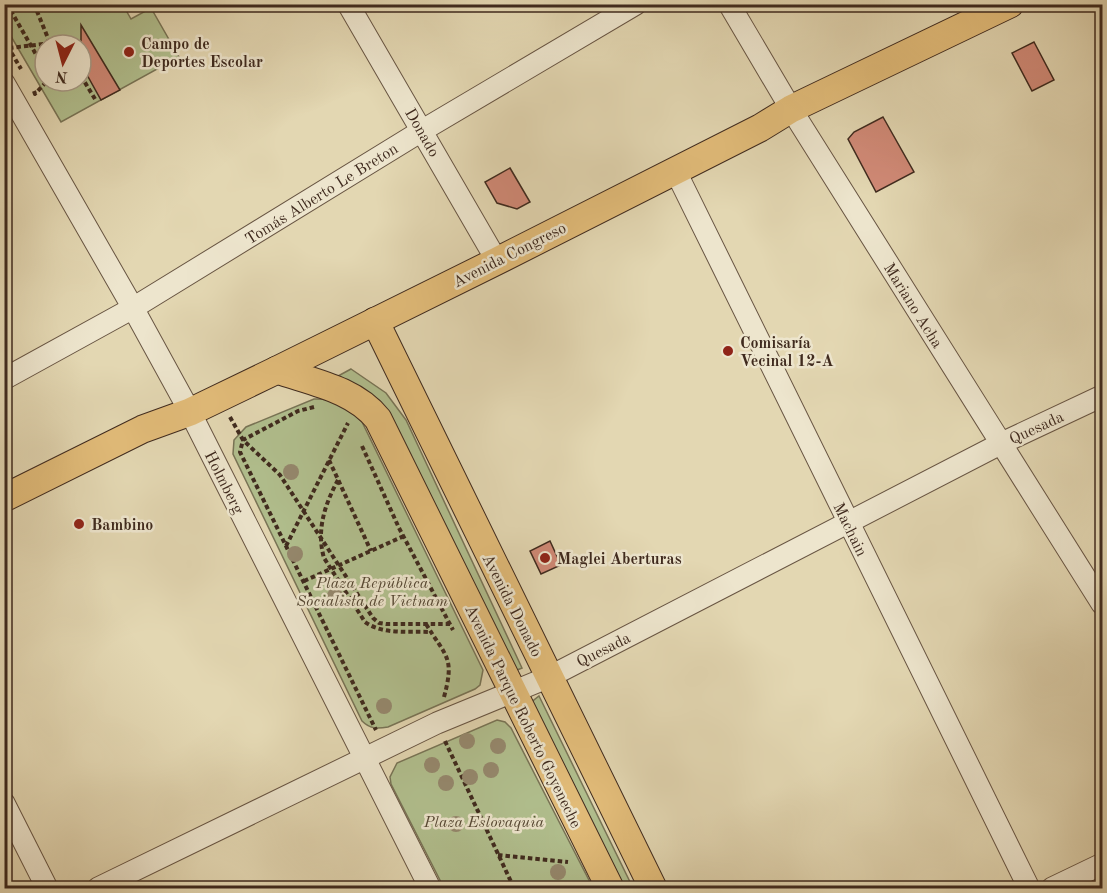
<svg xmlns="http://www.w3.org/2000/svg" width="1107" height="893" font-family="'Old Standard TT',serif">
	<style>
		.green { fill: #b1bf8e; stroke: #787456; stroke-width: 1.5; fill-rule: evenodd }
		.building { fill: #d08976; stroke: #3f2a1e; stroke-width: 1.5 }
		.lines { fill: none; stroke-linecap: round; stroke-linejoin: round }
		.minor-casing { stroke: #685543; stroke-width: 23 }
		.major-casing { stroke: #3f2a1e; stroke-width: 29 }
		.path { stroke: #3f2a1e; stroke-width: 4; stroke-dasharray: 4.5 3; stroke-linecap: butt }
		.minor { stroke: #ede5cd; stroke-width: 21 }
		.major { stroke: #e2bc79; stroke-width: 27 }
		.tree { fill: #95886d }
		.poi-dot { fill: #8f2418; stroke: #ede5cd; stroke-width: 2 }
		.labels { text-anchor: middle; stroke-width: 5; stroke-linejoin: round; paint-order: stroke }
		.poi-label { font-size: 16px; font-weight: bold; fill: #3f2a1e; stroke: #ede5cd; text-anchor: start }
		.street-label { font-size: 16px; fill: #3f2a1e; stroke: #ede5cd }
		.park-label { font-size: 16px; font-style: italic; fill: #564834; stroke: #ede5cd }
	</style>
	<rect width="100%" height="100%" fill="#e3d7b2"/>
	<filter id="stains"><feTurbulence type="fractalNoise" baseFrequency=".00333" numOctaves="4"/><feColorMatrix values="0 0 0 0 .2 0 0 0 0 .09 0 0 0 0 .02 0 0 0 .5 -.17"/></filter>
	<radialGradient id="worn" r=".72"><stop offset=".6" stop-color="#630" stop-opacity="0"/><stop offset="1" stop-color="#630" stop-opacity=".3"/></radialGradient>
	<!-- green -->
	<g class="green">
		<path d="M4,5H78L81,9L89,5H123L131,19L151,8L179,57L61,122L5,26ZM45,45H81V81H45Z"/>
		<polygon points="351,369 386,393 406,420 522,668 510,673 392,420 379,400 338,376"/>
		<path d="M314,399C333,398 349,408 362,422L483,670L480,685L475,689L388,727C377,729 370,729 362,721L233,454L234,440L246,427Z"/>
		<polygon points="539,696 633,888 622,888 529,704"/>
		<polygon points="497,720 505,722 511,728 593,888 444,888 391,784 390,777 397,763"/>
	</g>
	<!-- building -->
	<g class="building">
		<polygon points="81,25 120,90 101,100 81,64"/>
		<polygon points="1034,42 1054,80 1032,91 1012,53"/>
		<polygon points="883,117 914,172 876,192 848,139 854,132"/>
		<polygon points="510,168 530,202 517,209 497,203 485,182"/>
		<polygon points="550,541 561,565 541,574 530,551"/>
	</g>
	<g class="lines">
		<defs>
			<g id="minor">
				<polyline points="348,4 497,261"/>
				<polyline points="729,4 791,109 1102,604"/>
				<polyline points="4,83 133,308 190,412 430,888"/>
				<polyline points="675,170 1029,888"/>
				<polyline points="4,379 133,308 423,130 636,4"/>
				<polyline points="4,803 47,888"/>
				<polyline points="98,888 437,723 549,677 1002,443 1102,396"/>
				<polyline points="1052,888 1102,864"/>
			</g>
			<g id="major">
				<polyline points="375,321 653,888"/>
				<path d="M277,370C312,382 354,389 378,419L610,888"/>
				<polyline points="4,498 143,429 190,412 277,370 497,261 760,128 791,109 1010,4"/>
			</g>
		</defs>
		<!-- minor casing -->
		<use href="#minor" class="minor-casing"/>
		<!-- major casing -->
		<use href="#major" class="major-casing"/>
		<!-- path -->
		<g class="path">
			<polyline points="7,4 45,70"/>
			<polyline points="34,4 50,43"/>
			<polyline points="4,40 21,69"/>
			<polyline points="9,48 61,42"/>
			<polyline points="81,76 95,99"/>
			<polyline points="34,91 35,94 47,81"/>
			<polyline points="314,407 298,411 243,440 240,452 376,730"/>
			<polyline points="230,417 243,440 280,475 373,618 379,623 386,624 450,624"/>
			<polyline points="362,446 399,528 453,630"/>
			<polyline points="329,460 371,551"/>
			<path d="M338,480C325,504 316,530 324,558L365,622C383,635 409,631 431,632"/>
			<polyline points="286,546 348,423"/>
			<polyline points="304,581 404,536"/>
			<path d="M426,624C446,657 455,657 444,697"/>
			<polyline points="445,741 514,888"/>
			<polyline points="498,855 568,862"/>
		</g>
		<!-- minor -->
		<use href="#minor" class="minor"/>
		<!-- major -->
		<use href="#major" class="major"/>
	</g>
	<!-- trees -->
	<g class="tree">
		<circle cx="291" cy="472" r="8"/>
		<circle cx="295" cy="554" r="8"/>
		<circle cx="335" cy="596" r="8"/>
		<circle cx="384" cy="706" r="8"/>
		<circle cx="467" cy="741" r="8"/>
		<circle cx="498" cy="746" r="8"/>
		<circle cx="432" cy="765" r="8"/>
		<circle cx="491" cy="770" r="8"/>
		<circle cx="470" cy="777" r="8"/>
		<circle cx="446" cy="783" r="8"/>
		<circle cx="456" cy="824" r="8"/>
		<circle cx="558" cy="872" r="8"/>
	</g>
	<!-- markers -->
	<g class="poi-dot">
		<circle cx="129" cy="52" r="6"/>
		<circle cx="728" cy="351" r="6"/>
		<circle cx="79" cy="524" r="6"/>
		<circle cx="545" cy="558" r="6"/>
	</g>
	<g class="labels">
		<!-- poi labels -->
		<g class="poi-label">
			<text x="141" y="49">Campo de<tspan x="141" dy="18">Deportes Escolar</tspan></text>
			<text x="740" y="348">Comisaría<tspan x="740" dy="18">Vecinal 12-A</tspan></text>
			<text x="91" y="530">Bambino</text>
			<text x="557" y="564">Maglei Aberturas</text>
		</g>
		<!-- street labels -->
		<g class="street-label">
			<text transform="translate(423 132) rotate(60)" y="6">Donado</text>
			<text transform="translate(321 193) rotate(-32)" y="6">Tomás Alberto Le Breton</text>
			<text transform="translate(509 254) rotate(-27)" y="6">Avenida Congreso</text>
			<text transform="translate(914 305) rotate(58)" y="6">Mariano Acha</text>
			<text transform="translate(1036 427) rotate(-25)" y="6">Quesada</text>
			<text transform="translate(225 482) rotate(63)" y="6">Holmberg</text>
			<text transform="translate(851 529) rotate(64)" y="6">Machain</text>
			<text transform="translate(513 605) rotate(63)" y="6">Avenida Donado</text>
			<text transform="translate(603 649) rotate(-27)" y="6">Quesada</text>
			<text transform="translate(524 716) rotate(64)" y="6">Avenida Parque Roberto Goyeneche</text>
		</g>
		<!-- park labels -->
		<g class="park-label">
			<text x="372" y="588">Plaza República<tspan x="372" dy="18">Socialista de Vietnam</tspan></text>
			<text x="484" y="827">Plaza Eslovaquia</text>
		</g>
	</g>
	<!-- margin -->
	<rect width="1107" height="893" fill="none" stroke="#e3d7b2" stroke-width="24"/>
	<rect x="6" y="6" width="1095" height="881" fill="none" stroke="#3f2a1e" stroke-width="3"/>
	<rect x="12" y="12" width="1083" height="869" fill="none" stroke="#3f2a1e" stroke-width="1.5"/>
	<!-- north arrow -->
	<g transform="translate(63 63) rotate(186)"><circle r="28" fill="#ede5cd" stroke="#a79a87" stroke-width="1.5"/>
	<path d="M0-4.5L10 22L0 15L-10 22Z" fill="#8f2418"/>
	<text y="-9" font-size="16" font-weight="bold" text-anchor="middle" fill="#3f2a1e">N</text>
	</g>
	<rect width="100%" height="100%" filter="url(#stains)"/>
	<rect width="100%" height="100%" fill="url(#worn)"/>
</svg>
